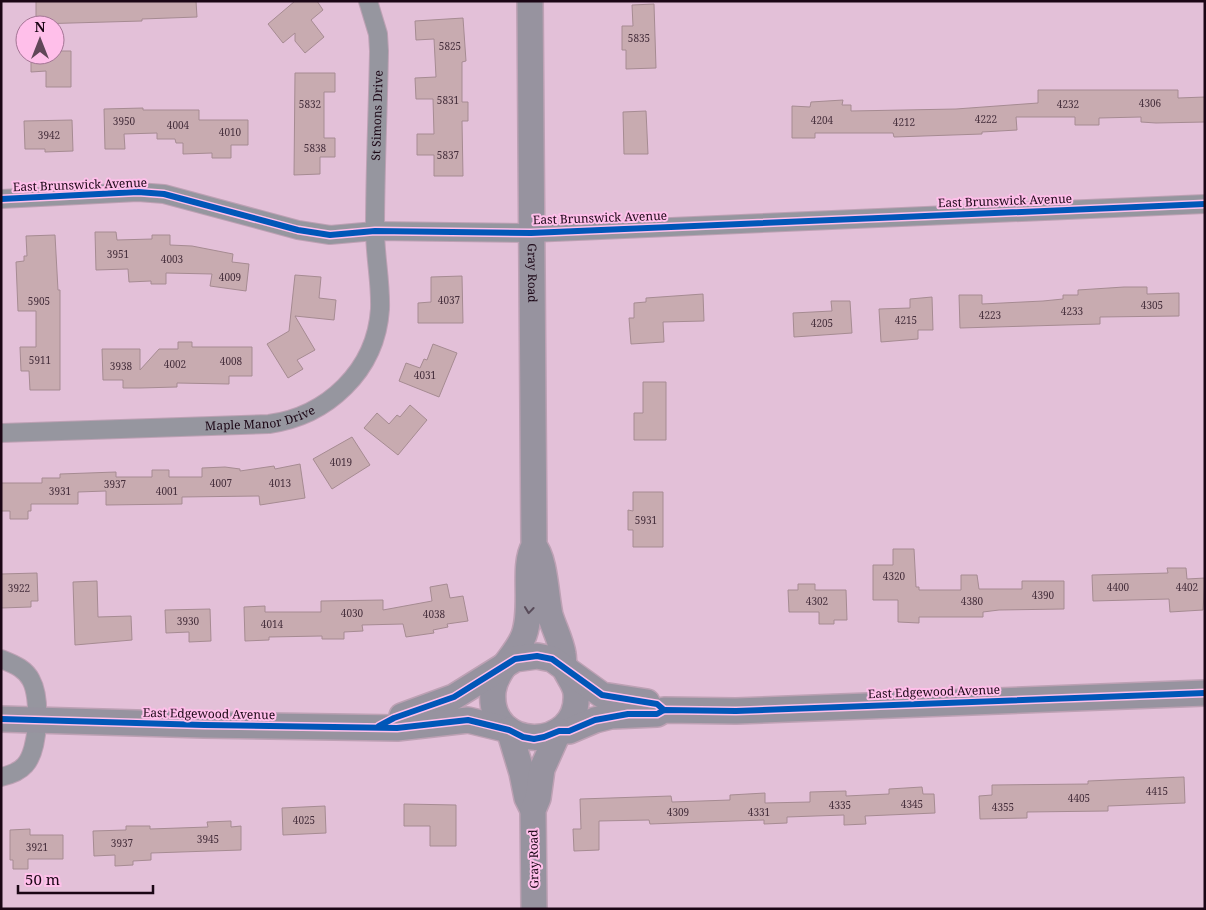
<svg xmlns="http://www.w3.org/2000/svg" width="1206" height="910" font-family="'Noto Serif',serif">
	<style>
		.building { fill: #c8abb0; stroke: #a68b92 }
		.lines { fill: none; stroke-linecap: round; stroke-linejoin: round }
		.street-casing { stroke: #bda1b4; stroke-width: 20 }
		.secondary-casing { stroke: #bda1b4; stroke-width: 28 }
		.street { stroke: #96969f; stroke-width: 18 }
		.secondary { stroke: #97939f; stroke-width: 25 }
		.cycleway-casing { stroke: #ffbfea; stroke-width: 9 }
		.cycleway { stroke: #0057b8; stroke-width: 6 }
		.oneway { stroke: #594c5a }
		.labels { text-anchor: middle; stroke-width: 4; stroke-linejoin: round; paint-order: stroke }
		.number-label { font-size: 10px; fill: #462f3c }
		.street-label { font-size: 12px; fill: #1b0615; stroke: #ffbfea }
	</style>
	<rect width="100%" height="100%" fill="#e3c0d8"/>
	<!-- building -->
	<g class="building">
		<polygon points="36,1 196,1 197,17 142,19 142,21 36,24"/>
		<polygon points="295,1 317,1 323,10 311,20 324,37 305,53 295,41 295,33 283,43 268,24"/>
		<polygon points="654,4 656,68 626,69 626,50 622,50 622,26 633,26 632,5"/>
		<polygon points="463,18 466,61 462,62 462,102 468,102 468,121 462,121 463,176 434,176 434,155 417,155 417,134 434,134 433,99 416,99 415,78 436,77 434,39 416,40 415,21"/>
		<polygon points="55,51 71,51 71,87 46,87 46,71 31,72 31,55 55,55"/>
		<polygon points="295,73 335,73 335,92 324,92 324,138 335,138 335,157 320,157 320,174 294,175"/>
		<polygon points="1038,90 1178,90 1178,98 1205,97 1205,122 1156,123 1141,122 1141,117 1099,118 1099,125 1075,125 1075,117 1016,117 1017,130 982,132 982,134 894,137 893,133 815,133 815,138 792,138 792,106 810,107 811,102 843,100 842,105 851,105 851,111 956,109 1038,103"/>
		<polygon points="143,108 143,110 199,110 199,120 248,120 248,145 231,145 231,158 212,158 212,153 183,154 183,143 176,143 175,139 157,139 157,133 124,134 125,149 105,149 104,109"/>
		<polygon points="646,111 648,154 624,154 623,112"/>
		<polygon points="72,120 73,151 45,152 45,149 25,149 24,121"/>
		<polygon points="95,232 116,232 117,240 152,239 152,235 170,235 170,245 192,246 233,254 232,262 249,264 246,291 210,286 212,274 166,273 166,284 151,284 151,281 129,282 128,269 96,270"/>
		<polygon points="55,235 58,290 60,290 60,390 30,390 29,371 21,371 20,347 36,347 36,311 18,311 16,262 24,261 24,256 27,256 26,236"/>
		<polygon points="295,275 321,277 319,298 336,300 334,320 295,316 315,350 297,360 303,369 288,378 267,344 289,331"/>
		<polygon points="462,276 463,323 418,323 418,303 431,302 431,277"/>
		<polygon points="1124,287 1147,287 1147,294 1179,293 1179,316 1100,317 1100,324 960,328 959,295 982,295 982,304 1043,301 1063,299 1063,295 1078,295 1078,290"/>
		<polygon points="703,294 704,321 663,322 664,342 631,344 629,318 634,318 634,303 646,302 646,298"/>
		<polygon points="932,297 933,330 918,330 918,339 881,342 879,309 910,308 910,299"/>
		<polygon points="831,301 850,301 852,333 794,337 793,313 832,311"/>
		<polygon points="178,342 192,342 192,347 252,347 252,376 229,376 229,384 177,383 177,387 140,388 123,388 123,380 103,380 102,349 140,349 140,370 159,349 178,349"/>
		<polygon points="433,344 457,353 439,397 399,381 406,363 420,368 424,359 427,360"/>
		<polygon points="643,382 666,382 666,440 634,440 634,413 643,413"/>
		<polygon points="410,405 427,420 398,455 364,428 377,413 389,424 397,415 400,417"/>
		<polygon points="352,437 370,465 332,489 313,459"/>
		<polygon points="300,464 305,498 260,505 259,496 182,497 182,504 106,505 106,491 78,492 78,504 31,504 31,511 28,511 28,519 10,519 10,511 1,511 1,483 42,483 42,478 60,478 60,474 116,472 116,477 152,477 152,470 169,470 169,477 202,477 202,468 225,467 240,469 240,471 274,466 275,469"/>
		<polygon points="633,492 663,492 663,547 633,547 633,530 628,530 628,510 633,511"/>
		<polygon points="893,549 914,549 916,587 919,587 919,590 961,590 961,575 977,575 979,589 1022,589 1022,581 1064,581 1064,609 999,610 983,612 983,617 919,617 919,623 898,622 898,600 873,600 873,565 893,565"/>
		<polygon points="1167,568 1186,568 1187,579 1205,578 1203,610 1170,612 1169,599 1093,601 1092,575 1168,573"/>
		<polygon points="37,573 38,601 31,601 31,607 1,608 1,574"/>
		<polygon points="97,581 98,617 131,616 132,640 75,645 73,582"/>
		<polygon points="447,584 450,598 463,596 468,621 447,624 448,627 433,630 434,633 406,637 403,624 362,625 363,631 344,632 344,639 322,639 322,636 269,637 269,640 245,641 244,607 265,606 265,612 321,612 321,601 383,600 383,610 432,601 430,587"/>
		<polygon points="798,584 815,584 815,590 846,590 847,620 834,620 834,624 819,624 819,612 789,612 788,590 798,590"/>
		<polygon points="210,609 211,641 189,642 189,632 166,633 165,610"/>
		<polygon points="1184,777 1185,803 1108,806 1108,811 1027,812 1027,818 980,819 979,796 992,795 992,785 1088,784 1088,781"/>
		<polygon points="922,787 923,794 934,794 935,813 865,816 866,824 844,825 844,815 787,817 787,823 764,824 764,820 650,824 649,820 599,821 599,850 574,851 573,829 581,829 580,799 671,796 672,802 730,800 730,795 765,793 765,803 810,802 810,792 846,791 846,796 889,794 889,789"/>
		<polygon points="404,804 456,805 456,846 430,846 430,826 404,826"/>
		<polygon points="325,806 326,833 283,835 282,808"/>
		<polygon points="231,821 231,827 241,826 241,850 151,853 151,860 133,861 133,865 115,866 115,855 94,856 93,831 126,830 126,826 150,826 150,829 208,827 207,822"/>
		<polygon points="30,829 30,835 63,835 63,859 28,859 28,869 13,869 13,860 10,860 10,830"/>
	</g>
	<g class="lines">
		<defs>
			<g id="street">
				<polyline points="1,199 138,192 164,194 298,230 330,235 375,231 531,233 1205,204"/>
				<path id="s1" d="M1,433L269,424C327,416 376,371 380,309C381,283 375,256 375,230C375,170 378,111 379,51L378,34L368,1"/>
				<path d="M1,659C13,664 25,668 31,680C41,698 39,750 25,765C19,772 10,775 1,777"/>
			</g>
			<g id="secondary">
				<path id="s2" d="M530,1L534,546C522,566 534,607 524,635C517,655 496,669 493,691C487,753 581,752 576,693C575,684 569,678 565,669C563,665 564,659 563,654C561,641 554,628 550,615C546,597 545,558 534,546"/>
				<polyline points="402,716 454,697 515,659 537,656 552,659 602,695 647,702"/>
				<polyline points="1,719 204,725 397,728 468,720 509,730"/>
				<polyline points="509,730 522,773 527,798 532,808"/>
				<polyline points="559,731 569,731 595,720 611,716 657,714 664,710 736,711 1205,693"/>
				<polyline points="534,909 533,810 538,798 542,769 559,731"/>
			</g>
		</defs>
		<!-- street casing -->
		<use href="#street" class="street-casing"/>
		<!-- secondary casing -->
		<use href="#secondary" class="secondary-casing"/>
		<!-- street -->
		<use href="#street" class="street"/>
		<!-- secondary -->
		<use href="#secondary" class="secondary"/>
		<defs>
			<g id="cycleway">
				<polyline points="1,199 138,192 164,194 298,230 330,235 375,231 531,233 1205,204"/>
				<polyline points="1,719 204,725 397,728 468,720 509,730 523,737 534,739 544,737 559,731 569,731 595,720 628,714 657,714 664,710 736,711 1205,693"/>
				<polyline points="379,726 394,718 454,697 515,659 537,656 552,659 602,695 657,704 664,710"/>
			</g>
		</defs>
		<!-- cycleway casing -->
		<use href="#cycleway" class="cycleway-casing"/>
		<!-- cycleway -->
		<use href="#cycleway" class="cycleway"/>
	</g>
	<!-- one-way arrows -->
	<defs><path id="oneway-chevron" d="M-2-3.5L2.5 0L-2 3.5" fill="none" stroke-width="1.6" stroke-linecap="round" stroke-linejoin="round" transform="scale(1.25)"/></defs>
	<use class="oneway" href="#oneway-chevron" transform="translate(529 610) rotate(96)"/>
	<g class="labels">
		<!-- number labels -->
		<g class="number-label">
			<text x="639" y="42">5835</text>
			<text x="450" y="50">5825</text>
			<text x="448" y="104">5831</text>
			<text x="1150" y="107">4306</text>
			<text x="310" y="108">5832</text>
			<text x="1068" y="108">4232</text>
			<text x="986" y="123">4222</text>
			<text x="822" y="124">4204</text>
			<text x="124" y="125">3950</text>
			<text x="904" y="126">4212</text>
			<text x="178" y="129">4004</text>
			<text x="230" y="136">4010</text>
			<text x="49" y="139">3942</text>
			<text x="315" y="152">5838</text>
			<text x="448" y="159">5837</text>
			<text x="118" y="258">3951</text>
			<text x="172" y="263">4003</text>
			<text x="230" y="281">4009</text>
			<text x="449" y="304">4037</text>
			<text x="39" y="305">5905</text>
			<text x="1152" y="309">4305</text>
			<text x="1072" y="315">4233</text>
			<text x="990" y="319">4223</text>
			<text x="906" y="324">4215</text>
			<text x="822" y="327">4205</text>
			<text x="40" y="364">5911</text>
			<text x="231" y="365">4008</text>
			<text x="175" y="368">4002</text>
			<text x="121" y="370">3938</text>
			<text x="425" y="379">4031</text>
			<text x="341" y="466">4019</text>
			<text x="221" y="487">4007</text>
			<text x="280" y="487">4013</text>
			<text x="115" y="488">3937</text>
			<text x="60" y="495">3931</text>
			<text x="167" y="495">4001</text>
			<text x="646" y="524">5931</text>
			<text x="894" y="580">4320</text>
			<text x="1118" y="591">4400</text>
			<text x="1187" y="591">4402</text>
			<text x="19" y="592">3922</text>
			<text x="1043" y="599">4390</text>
			<text x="817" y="605">4302</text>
			<text x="972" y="605">4380</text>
			<text x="352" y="617">4030</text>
			<text x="434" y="618">4038</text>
			<text x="188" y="625">3930</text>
			<text x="272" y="628">4014</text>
			<text x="1157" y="795">4415</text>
			<text x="1079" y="802">4405</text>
			<text x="912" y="808">4345</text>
			<text x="840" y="809">4335</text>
			<text x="1003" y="811">4355</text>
			<text x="678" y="816">4309</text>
			<text x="759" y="816">4331</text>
			<text x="304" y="824">4025</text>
			<text x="208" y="843">3945</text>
			<text x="122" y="847">3937</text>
			<text x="37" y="851">3921</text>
		</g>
		<!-- street labels -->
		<g class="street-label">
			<text dy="4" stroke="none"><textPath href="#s1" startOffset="635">St Simons Drive</textPath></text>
			<text transform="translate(80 185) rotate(-2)" y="4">East Brunswick Avenue</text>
			<text transform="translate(1005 201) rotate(-2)" y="4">East Brunswick Avenue</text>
			<text transform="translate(600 218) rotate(-2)" y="4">East Brunswick Avenue</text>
			<text dy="4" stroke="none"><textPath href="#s2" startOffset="272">Gray Road</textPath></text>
			<text dy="4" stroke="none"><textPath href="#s1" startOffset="260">Maple Manor Drive</textPath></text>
			<text transform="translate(934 692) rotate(-2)" y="4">East Edgewood Avenue</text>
			<text transform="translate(209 714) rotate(1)" y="4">East Edgewood Avenue</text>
			<text transform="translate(534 859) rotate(-91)" y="4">Gray Road</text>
		</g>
	</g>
	<!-- border -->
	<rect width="1206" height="910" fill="none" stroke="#1b0615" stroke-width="5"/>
	<!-- north arrow -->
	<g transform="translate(40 40)"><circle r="24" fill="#ffbfea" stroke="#a47595"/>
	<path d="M0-4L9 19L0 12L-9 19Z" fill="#614759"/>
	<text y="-8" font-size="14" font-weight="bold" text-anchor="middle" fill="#1b0615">N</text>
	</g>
	<!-- scale -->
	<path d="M18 885v8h135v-8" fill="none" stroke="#1b0615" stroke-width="2.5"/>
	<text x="25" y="885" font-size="15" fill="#1b0615" stroke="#ffbfea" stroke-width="4" paint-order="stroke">50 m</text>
</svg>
